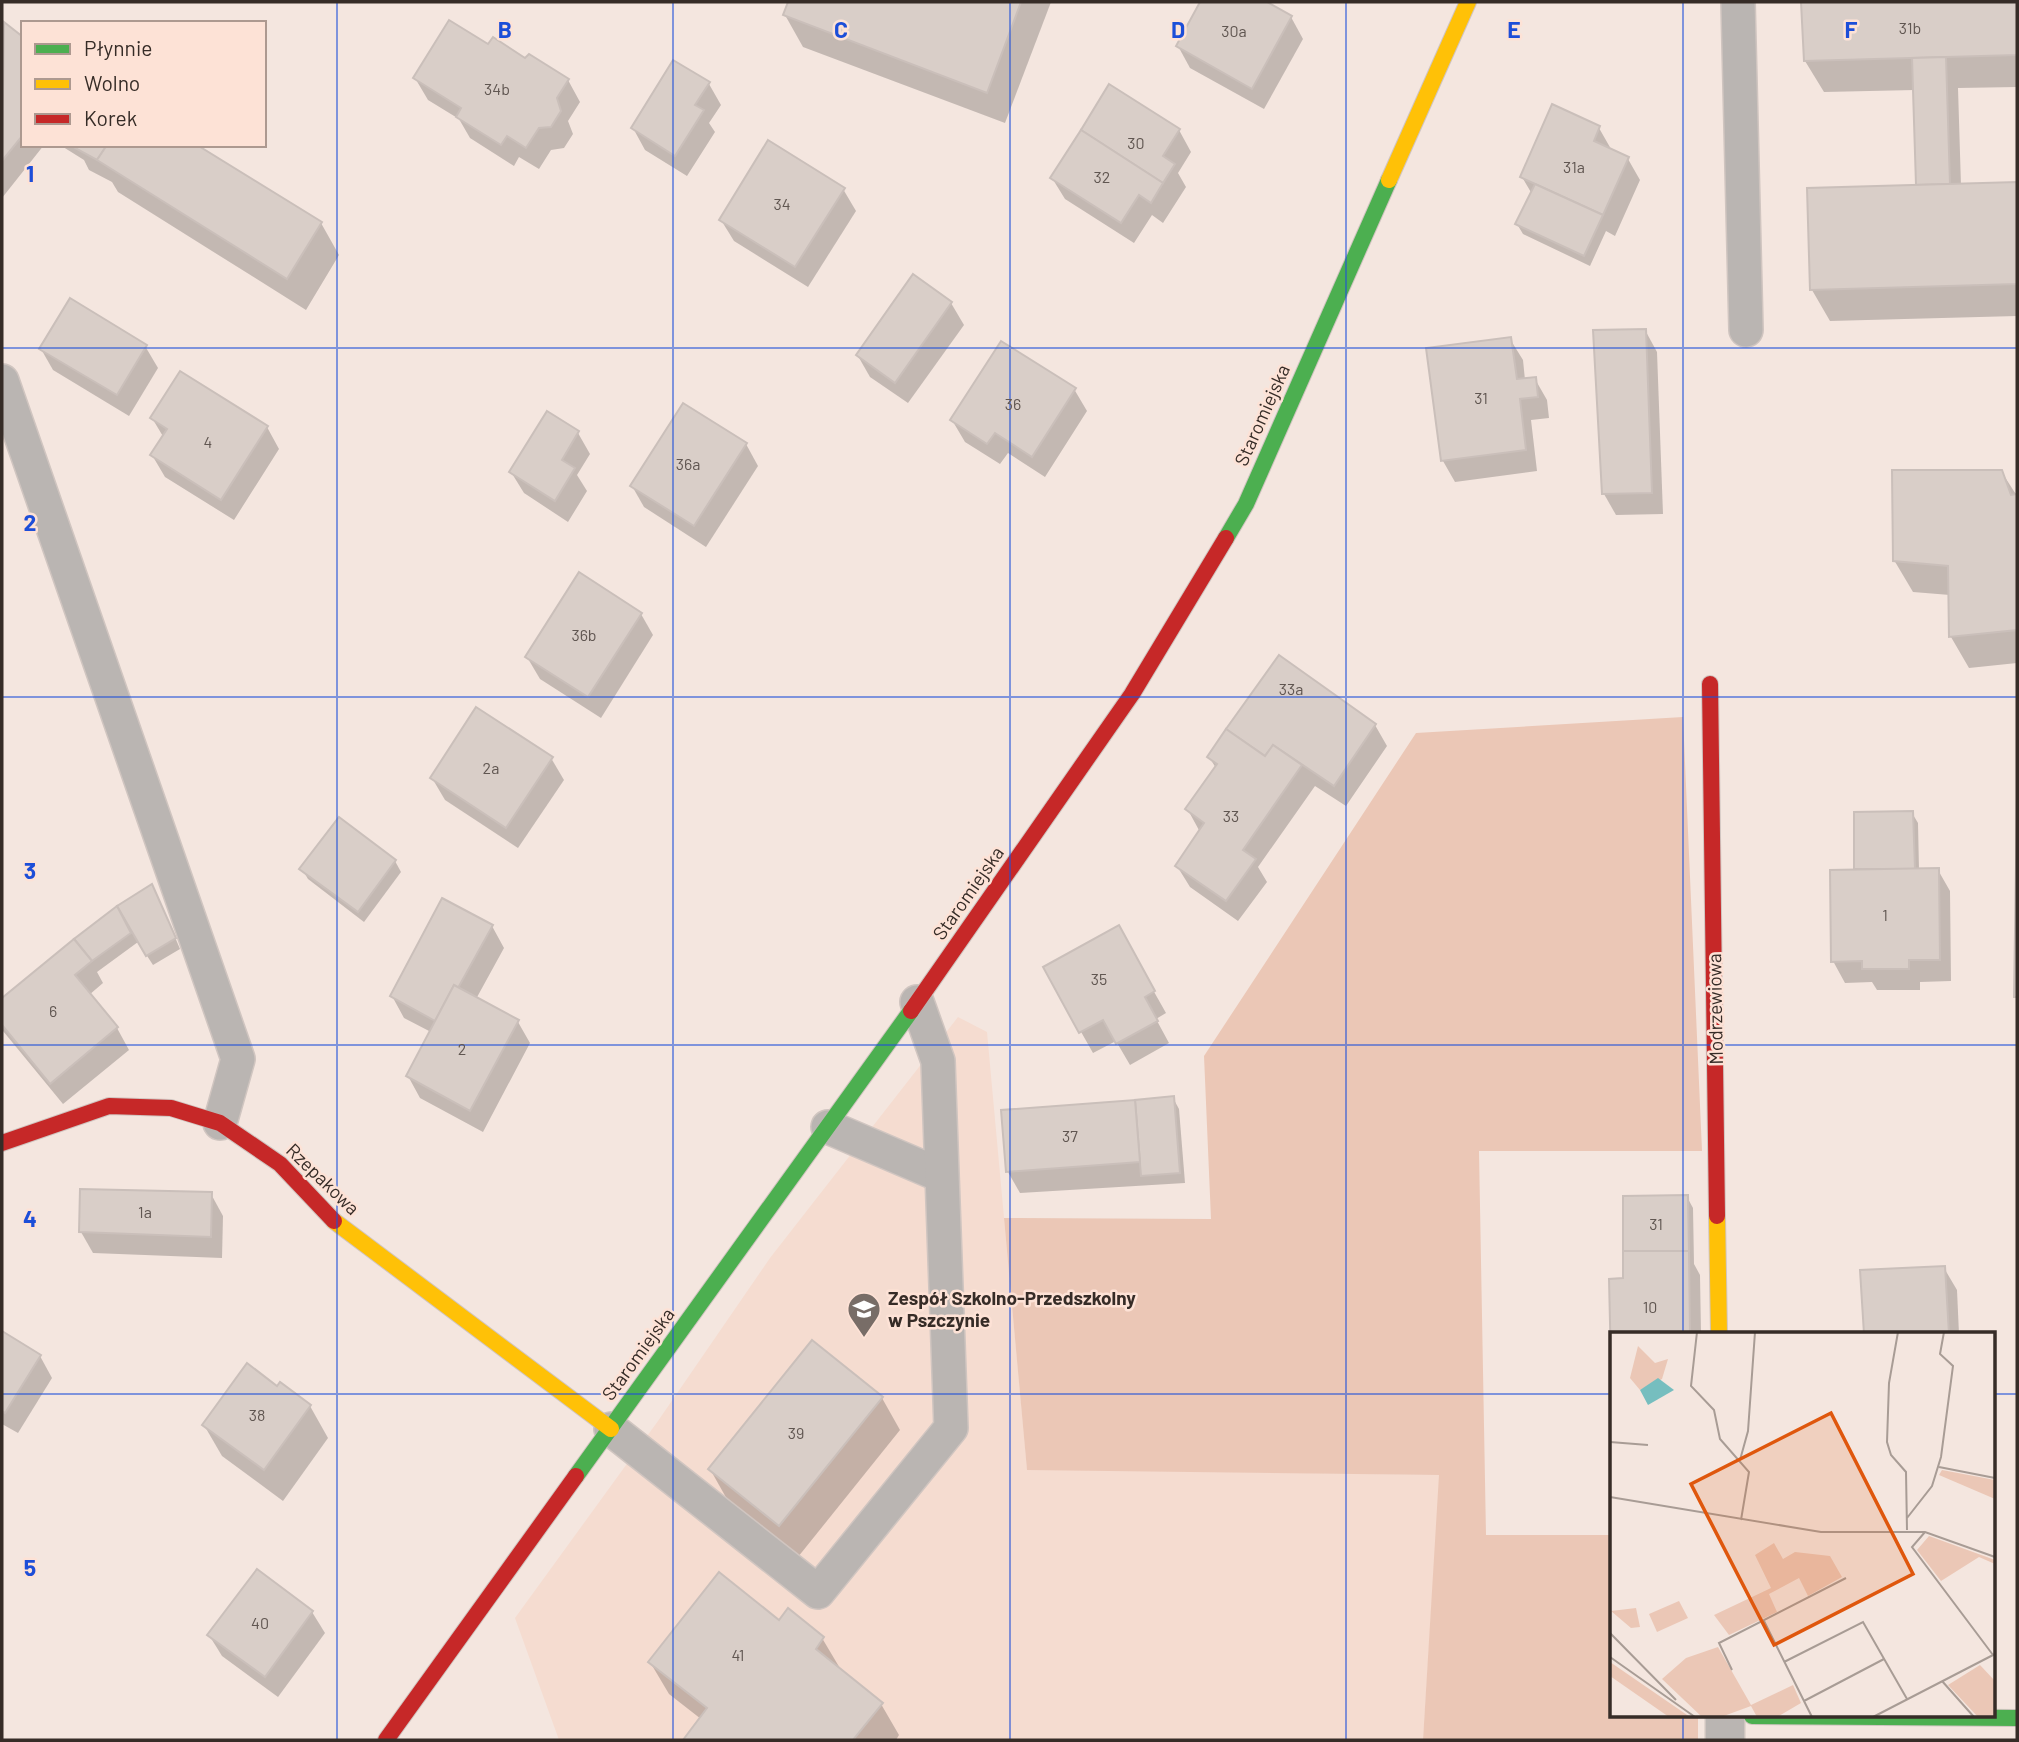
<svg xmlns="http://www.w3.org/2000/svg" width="2019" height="1742" font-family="Barlow,sans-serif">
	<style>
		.built { fill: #f5dcd0 }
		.green { fill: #ebc7b6 }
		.shadow { fill: #0003 }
		.building { fill: #d9cec8; stroke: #cabfba; stroke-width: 2 }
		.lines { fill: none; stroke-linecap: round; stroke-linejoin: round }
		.lane-casing { stroke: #d0c5c0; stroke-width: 36 }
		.street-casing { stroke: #d0c5c0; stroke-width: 41 }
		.fast-casing { stroke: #d0c5c0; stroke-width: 18 }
		.slow-casing { stroke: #d0c5c0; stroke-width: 18 }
		.jam-casing { stroke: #d0c5c0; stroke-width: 18 }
		.lane { stroke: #bab5b2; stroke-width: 33 }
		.street { stroke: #bab5b2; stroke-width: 38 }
		.fast { stroke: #4caf50; stroke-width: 16 }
		.slow { stroke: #ffc107; stroke-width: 16 }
		.jam { stroke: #c62828; stroke-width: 16 }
		.grid { fill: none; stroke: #1d4ed8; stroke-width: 2; stroke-opacity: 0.55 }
		.labels { text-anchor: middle; stroke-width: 5; stroke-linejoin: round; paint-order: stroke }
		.number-label { font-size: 16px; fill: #605651 }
		.street-label { font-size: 19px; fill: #362c27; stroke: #fde2d6 }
		.poi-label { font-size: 19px; font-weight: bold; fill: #362c27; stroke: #fde2d6; text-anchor: start }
		.inset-road { fill: none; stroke: #a89c95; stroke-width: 2 }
		.view { fill: #df570d; fill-opacity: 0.15; stroke: #df570d; stroke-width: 3.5 }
		.inset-edge { fill: none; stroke: #362c27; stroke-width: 3.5 }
		.grid-label { font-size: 23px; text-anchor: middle; font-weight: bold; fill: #1d4ed8; stroke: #fde2d6; stroke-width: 5; stroke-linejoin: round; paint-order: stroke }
	</style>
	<rect width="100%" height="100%" fill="#f4e6df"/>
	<!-- built -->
	<polygon class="built" points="958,1017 987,1032 1027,1469 1440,1475 1423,1740 559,1740 515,1618 658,1421 770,1258"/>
	<!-- green -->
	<polygon class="green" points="1683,717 1702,1151 1479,1151 1486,1535 1611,1535 1611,1716 1698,1716 1698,1740 1423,1740 1439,1475 1027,1470 1004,1218 1211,1219 1204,1056 1416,733"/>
	<!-- shadow -->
	<g class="shadow">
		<polygon points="790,2 1051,2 1005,123 803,47 785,15"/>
		<polygon points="1202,2 1263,2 1291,17 1303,39 1264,109 1190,68 1178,46"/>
		<polygon points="1803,2 2017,2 2017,87 1958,88 1961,186 2017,184 2017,316 1830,321 1812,290 1919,187 1915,90 1824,92 1805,61"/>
		<polygon points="4,25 23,39 23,145 44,145 2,198"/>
		<polygon points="489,46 568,80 580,102 568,121 573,134 564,148 551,150 539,169 519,157 514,166 470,138 459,119 428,100 415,78"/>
		<polygon points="709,84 721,105 709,123 715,132 687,176 645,150 633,128"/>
		<polygon points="1599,128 1611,149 1628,159 1640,180 1615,236 1606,231 1590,266 1523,234 1517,224 1532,194 1522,177"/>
		<polygon points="1179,130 1191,152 1178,173 1186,187 1163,223 1152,215 1134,243 1065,199 1052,178"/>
		<polygon points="60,145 194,145 321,223 339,255 306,310 118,192 112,182 89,170 84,160"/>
		<polygon points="843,189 856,211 808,287 734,241 721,220"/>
		<polygon points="951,303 964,325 908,403 870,377 858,356"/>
		<polygon points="1645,330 1657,352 1663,514 1616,515 1604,494"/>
		<polygon points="1510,339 1523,360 1525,380 1535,379 1547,400 1549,418 1531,420 1537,471 1455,482 1443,461"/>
		<polygon points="145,346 158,368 129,416 53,370 41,349"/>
		<polygon points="1074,389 1087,411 1045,477 1008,453 1000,464 965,442 952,420"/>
		<polygon points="152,418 267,427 279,449 234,520 165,477 152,455 164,438"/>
		<polygon points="578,433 590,454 577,475 587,491 568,522 524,493 511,472"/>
		<polygon points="746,444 758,466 706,547 644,507 632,486"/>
		<polygon points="2001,471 2017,496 2017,663 1969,668 1951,637 1950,595 1913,592 1894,560"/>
		<polygon points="641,614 653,635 601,718 540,679 527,657"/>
		<polygon points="1375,725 1387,746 1346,806 1315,786 1258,867 1267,882 1238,921 1190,887 1177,866 1200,832 1188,810 1216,768 1209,757"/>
		<polygon points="551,758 564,780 518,848 445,800 432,778"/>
		<polygon points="1912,813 1918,823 1919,870 1938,870 1950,891 1951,981 1920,982 1920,990 1877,990 1872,982 1845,983 1833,961 1856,869"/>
		<polygon points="395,861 401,872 364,922 308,879 302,869"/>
		<polygon points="158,897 180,949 153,965 138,942 97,972 103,983 89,995 117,1028 129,1050 63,1104 3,1031 2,1000 118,907"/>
		<polygon points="492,926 504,948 476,999 518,1022 530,1043 483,1132 420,1098 408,1076 431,1032 404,1018 392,996"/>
		<polygon points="1118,928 1166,1013 1156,1019 1169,1043 1130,1065 1116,1041 1093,1053 1045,968"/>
		<polygon points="1173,1098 1179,1109 1185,1183 1020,1193 1008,1172"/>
		<polygon points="211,1194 223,1216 222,1258 93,1253 81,1232"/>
		<polygon points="1687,1197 1693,1208 1694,1264 1700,1275 1701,1334 1612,1334 1611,1280 1625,1280"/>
		<polygon points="1944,1268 1957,1290 1959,1334 1866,1334 1862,1272"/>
		<polygon points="2,1333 40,1356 52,1378 18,1433 2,1424"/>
		<polygon points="277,1388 310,1406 328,1438 283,1501 222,1456 204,1425"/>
		<polygon points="882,1398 900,1430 798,1557 728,1501 710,1469"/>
		<polygon points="312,1612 325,1633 278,1697 222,1656 209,1635"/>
		<polygon points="779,1623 822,1638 841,1670 881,1704 899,1735 896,1740 685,1740 701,1719 669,1694 650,1662"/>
	</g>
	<!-- building -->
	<g class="building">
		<polygon points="788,2 1021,2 987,93 783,15"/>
		<polygon points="1200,2 1267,2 1292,16 1252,89 1176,46"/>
		<polygon points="1801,2 2017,2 2017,55 1804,61"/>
		<polygon points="449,20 488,44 493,37 525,58 529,54 569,79 557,98 561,111 551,127 539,128 526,148 507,136 501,145 456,117 461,108 413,78"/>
		<polygon points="4,22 23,37 23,135 2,161"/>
		<polygon points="1946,57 1950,184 1916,185 1912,58"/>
		<polygon points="673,60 710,82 695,105 704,110 675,156 631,128"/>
		<polygon points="1109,84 1180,129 1163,156 1175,164 1163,183 1081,130"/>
		<polygon points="1552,104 1600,126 1594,141 1629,157 1603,215 1520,177"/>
		<polygon points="1081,130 1163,183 1151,203 1139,195 1121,223 1050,178"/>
		<polygon points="768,140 845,188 795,267 719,220"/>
		<polygon points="77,145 107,145 97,160 75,148"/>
		<polygon points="107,145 197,145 322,222 287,279 97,160"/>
		<polygon points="2017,182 2017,284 1810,290 1807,188"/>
		<polygon points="1535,184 1603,215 1584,256 1515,224"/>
		<polygon points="913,274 952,302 895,383 856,355"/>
		<polygon points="70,298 147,345 117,395 39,349"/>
		<polygon points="1646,329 1652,493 1602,494 1593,330"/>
		<polygon points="1511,337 1517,379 1536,377 1538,397 1520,399 1526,450 1441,461 1426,348"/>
		<polygon points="1001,341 1076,388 1032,457 995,433 987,444 950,420"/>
		<polygon points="180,371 268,426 221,500 150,455 167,429 150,418"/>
		<polygon points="683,403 747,443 694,526 630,486"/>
		<polygon points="547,411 579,431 562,460 575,468 555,501 509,472"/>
		<polygon points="1892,470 2002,470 2011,495 2017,494 2017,630 1949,637 1948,566 1893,561"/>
		<polygon points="579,572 642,613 588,697 525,657"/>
		<polygon points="1279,655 1376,724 1334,786 1273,745 1265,756 1226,729"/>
		<polygon points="476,707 553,757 506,828 430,778"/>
		<polygon points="1226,729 1265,756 1273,745 1302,765 1243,850 1256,859 1226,901 1175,866 1204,823 1185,809 1217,764 1207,757"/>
		<polygon points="2017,799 2017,997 2014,997"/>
		<polygon points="1913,811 1915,869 1854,869 1854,812"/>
		<polygon points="339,817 396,860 358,912 299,869"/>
		<polygon points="1939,868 1940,960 1909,960 1909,969 1862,969 1862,961 1831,962 1830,870"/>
		<polygon points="152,884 176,938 146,956 117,906"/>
		<polygon points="442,898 493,925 458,988 454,985 435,1021 390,996"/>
		<polygon points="117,906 131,933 92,961 74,939"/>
		<polygon points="1119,925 1155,991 1145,997 1158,1021 1116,1044 1103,1020 1079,1033 1043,967"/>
		<polygon points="74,939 92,961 75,975 118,1027 50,1084 2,1025 2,998"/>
		<polygon points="454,985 519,1020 470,1111 406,1076"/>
		<polygon points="1174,1096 1180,1173 1141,1176 1135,1100"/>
		<polygon points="1135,1100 1140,1162 1006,1172 1001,1110"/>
		<polygon points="80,1189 212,1192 211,1237 79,1232"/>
		<polygon points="1688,1195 1689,1251 1623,1251 1623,1196"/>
		<polygon points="1623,1251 1689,1251 1690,1334 1611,1334 1611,1366 1609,1279 1623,1278"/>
		<polygon points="1945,1266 1949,1334 1864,1334 1860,1270"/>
		<polygon points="2,1331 41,1355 5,1413 2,1411"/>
		<polygon points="812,1340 883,1397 779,1526 708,1469"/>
		<polygon points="247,1363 277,1386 280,1382 311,1405 264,1470 202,1425"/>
		<polygon points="257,1569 313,1611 265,1677 207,1635"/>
		<polygon points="719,1572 779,1620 788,1608 824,1637 816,1649 883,1703 853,1740 683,1740 707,1708 648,1662"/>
	</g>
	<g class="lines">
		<defs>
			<g id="lane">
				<polyline points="1738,2 1746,330"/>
				<polyline points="2,381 238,1059 220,1123"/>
				<polyline points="828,1127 940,1175"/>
				<polyline points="611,1429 818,1592 951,1428 938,1061 917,1002"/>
			</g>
			<polyline id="street" points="1725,1740 1725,1716"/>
			<g id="fast">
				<polyline points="1226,538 1246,504 1389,180"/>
				<polyline points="576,1476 911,1011"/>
				<polyline points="1752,1716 2017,1718"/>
			</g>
			<g id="slow">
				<polyline points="1389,180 1468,2"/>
				<polyline points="1717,1216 1719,1334"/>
				<polyline points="334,1221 611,1429"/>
			</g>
			<g id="jam">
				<polyline points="1710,684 1717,1216"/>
				<polyline points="911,1011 1132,694 1226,538"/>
				<polyline points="2,1143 109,1106 171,1108 220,1123 280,1164 334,1221"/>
				<polyline points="386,1740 576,1476"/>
			</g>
		</defs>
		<!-- lane casing -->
		<use href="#lane" class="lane-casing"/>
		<!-- street casing -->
		<use href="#street" class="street-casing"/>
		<!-- fast casing -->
		<use href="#fast" class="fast-casing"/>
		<!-- slow casing -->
		<use href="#slow" class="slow-casing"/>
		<!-- jam casing -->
		<use href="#jam" class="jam-casing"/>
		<!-- lane -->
		<use href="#lane" class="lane"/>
		<!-- street -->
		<use href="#street" class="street"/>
		<!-- fast -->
		<use href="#fast" class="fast"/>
		<!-- slow -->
		<use href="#slow" class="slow"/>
		<!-- jam -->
		<use href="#jam" class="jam"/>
	</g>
	<!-- grid -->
	<path class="grid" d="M337,2V1740M673,2V1740M1010,2V1740M1346,2V1740M1683,2V1334M2,348H2017M2,697H2017M2,1045H2017M2,1394H1611M1993,1394H2017M1683,1716V1740"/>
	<!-- icons -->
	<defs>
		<symbol id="school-pin" viewBox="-11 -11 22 30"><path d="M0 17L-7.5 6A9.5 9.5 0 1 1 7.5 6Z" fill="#786d67" stroke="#fde2d6"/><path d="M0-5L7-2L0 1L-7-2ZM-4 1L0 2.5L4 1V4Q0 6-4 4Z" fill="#fff"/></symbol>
	</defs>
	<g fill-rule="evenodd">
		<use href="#school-pin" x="845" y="1290" width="38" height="52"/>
	</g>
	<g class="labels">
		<!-- number labels -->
		<g class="number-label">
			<text x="1910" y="34">31b</text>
			<text x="1234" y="37">30a</text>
			<text x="497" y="95">34b</text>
			<text x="1136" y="149">30</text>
			<text x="1574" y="173">31a</text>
			<text x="1102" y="183">32</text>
			<text x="782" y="210">34</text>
			<text x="1481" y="404">31</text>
			<text x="1013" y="410">36</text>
			<text x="208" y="448">4</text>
			<text x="688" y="470">36a</text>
			<text x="584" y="641">36b</text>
			<text x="1291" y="695">33a</text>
			<text x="491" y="774">2a</text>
			<text x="1231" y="822">33</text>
			<text x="1885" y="921">1</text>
			<text x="1099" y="985">35</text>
			<text x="53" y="1017">6</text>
			<text x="462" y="1055">2</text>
			<text x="1070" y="1142">37</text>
			<text x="145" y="1218">1a</text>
			<text x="1656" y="1230">31</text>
			<text x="1650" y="1313">10</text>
			<text x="257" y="1421">38</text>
			<text x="796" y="1439">39</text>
			<text x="260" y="1629">40</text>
			<text x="738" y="1661">41</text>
		</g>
		<!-- street labels -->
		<g class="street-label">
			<text transform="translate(1262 415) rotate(-66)" y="7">Staromiejska</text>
			<text transform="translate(968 893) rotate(-55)" y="7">Staromiejska</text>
			<text transform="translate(1715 1009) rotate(-91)" y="7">Modrzewiowa</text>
			<text transform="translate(323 1179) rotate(44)" y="7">Rzepakowa</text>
			<text transform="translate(638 1354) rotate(-54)" y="7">Staromiejska</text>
		</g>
		<!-- poi labels -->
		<g class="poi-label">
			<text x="888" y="1305">Zespół Szkolno-Przedszkolny<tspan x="888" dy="22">w Pszczynie</tspan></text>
		</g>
	</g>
	<!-- overview -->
	<g transform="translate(1610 1332)">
		<rect width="385" height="385" fill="#f4e6df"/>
		<path d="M28,14L45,31L58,27L52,47L30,58L20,46ZM332,138L385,148V167L329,143ZM319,204L385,228V232L369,225L331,249L307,218ZM164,211L173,227L185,220L220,224L232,245L198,264L189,246L159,262L167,280L119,303L104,283L161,256L145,223ZM69,269L78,286L47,300L39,282ZM26,276L30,295L21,296L1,279ZM108,315L141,373L183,353L191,371L167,385H147L141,374L111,385H92L52,347L76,326ZM0,330L80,385H59L0,344ZM370,333L385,349V385H368L338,353Z" fill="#ebc7b6"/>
		<path d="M48,46L64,58L38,73L30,58Z" fill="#76bebf"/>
		<path class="inset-road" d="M87,0L81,54L104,78L110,107L139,140L131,188M288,0L279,51L277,110L281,123L296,140L297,198M0,110L38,113M130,128L138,99L145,0M329,135L385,146M0,165L211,200H315L385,225M297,186L322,154L331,125L343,34L330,22L334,0M315,200L302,215L383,323M154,289L202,385M0,301L66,368M0,325L85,385M174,330L253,290L297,367M122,338L109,311L236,246M332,349L364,385M194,369L274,327M263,385L385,322"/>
		<path class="view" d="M221,81L303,242L164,313L81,152Z"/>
		<rect width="385" height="385" class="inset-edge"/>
	</g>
	<g class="grid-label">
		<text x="505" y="38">B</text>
		<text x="841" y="38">C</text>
		<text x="1178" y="38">D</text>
		<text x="1514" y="38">E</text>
		<text x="1851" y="38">F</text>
		<text x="30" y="182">1</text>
		<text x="30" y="531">2</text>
		<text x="30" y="879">3</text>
		<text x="30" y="1227">4</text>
		<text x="30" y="1576">5</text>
	</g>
	<!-- border -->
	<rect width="2019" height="1742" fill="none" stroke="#362c27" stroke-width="7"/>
	<!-- legend -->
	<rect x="21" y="21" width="245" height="126" fill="#fde2d6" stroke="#ad9990" stroke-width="2"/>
	<rect x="35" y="44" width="35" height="10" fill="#4caf50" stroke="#ad9990" stroke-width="2"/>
	<text x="84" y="56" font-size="21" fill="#362c27">Płynnie</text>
	<rect x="35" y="79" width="35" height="10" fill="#ffc107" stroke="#ad9990" stroke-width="2"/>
	<text x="84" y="91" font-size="21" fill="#362c27">Wolno</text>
	<rect x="35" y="114" width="35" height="10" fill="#c62828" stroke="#ad9990" stroke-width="2"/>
	<text x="84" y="126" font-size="21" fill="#362c27">Korek</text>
</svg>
